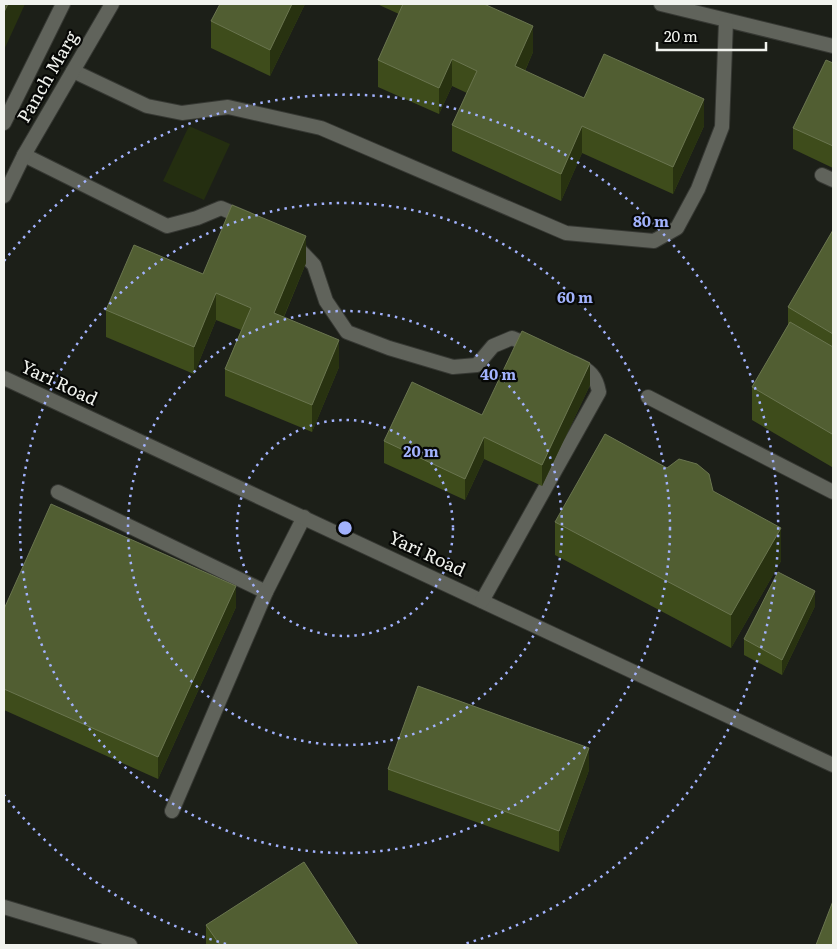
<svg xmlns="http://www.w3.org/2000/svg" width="837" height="949" font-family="Literata,serif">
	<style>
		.green { fill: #242e10 }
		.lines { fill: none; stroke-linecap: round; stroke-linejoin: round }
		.service-casing { stroke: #363833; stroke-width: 16 }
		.minor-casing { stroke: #363833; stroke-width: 16 }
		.service { stroke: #60635b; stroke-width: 14 }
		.minor { stroke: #60635b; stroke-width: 14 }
		.wall { fill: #3e4c1b }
		.shaded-wall { fill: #283210 }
		.building { fill: #515e32; stroke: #6a754f }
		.ring { fill: none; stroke: #a2b2fd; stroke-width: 2.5; stroke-dasharray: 2.5 5 }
		.labels { text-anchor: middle; stroke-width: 4.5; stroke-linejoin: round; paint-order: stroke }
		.street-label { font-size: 18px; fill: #f1f3ee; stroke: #070806 }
		.centre { fill: #a2b2fd; stroke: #070806; stroke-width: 2.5 }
		.ring-label { font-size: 15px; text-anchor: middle; font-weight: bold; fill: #a2b2fd; stroke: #070806; stroke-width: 4.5; stroke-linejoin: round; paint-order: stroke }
	</style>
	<rect width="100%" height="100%" fill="#1c1f18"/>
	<!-- green -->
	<polygon class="green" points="189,126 230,144 204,200 163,181"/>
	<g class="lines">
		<defs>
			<g id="service">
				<polyline points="4,123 63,4"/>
				<polyline points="822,175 833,180"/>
				<polyline points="648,397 833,492"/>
				<polyline points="58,492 266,592"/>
				<polyline points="172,811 266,592 304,517"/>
				<polyline points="4,907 130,945"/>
			</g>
			<g id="minor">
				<polyline points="661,4 833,46"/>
				<polyline points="73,71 147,106 182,113 228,107 321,128 566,233 654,241 677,228 698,189 722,127 726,21"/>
				<polyline points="24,155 167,226 197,218 221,208 247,219"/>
				<polyline points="4,196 24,155 112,4"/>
				<polyline points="294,244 314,265 326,301 347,332 389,348 453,367 477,365 493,346 512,338 534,347"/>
				<polyline points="4,378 833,765"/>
				<path d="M482,601L599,392C596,376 590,370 574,363"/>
			</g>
		</defs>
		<!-- service casing -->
		<use href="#service" class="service-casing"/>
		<!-- minor casing -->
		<use href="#minor" class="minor-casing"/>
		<!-- service -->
		<use href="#service" class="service"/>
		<!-- minor -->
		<use href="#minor" class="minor"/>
	</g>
	<!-- wall -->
	<g class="wall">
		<polygon points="305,4 270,76 211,48 211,21"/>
		<polygon points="377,4 484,4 533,52 525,71 584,98 704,126 673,194 582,153 561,201 452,151 452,125 467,93 452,86 439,114 378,87 378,60 399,14"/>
		<polygon points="833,63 833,168 793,149 793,128"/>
		<polygon points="833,230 833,466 832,467 752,420 752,387 788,325 788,307"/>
		<polygon points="306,263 284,317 339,367 312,432 225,396 225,369 241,330 216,320 194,374 106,337 106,310 203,274"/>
		<polygon points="590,385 542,486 484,459 465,500 384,463 384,441 482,415"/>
		<polygon points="713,491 781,561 731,648 555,555 555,522"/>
		<polygon points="815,606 782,675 744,655 744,639"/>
		<polygon points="236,607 158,779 4,710 4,609"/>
		<polygon points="388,769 589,770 559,852 388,790"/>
		<polygon points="206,925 358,945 206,945"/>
	</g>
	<!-- shaded-wall -->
	<g class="shaded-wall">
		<polygon points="8,4 25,4 4,50 4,12"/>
		<polygon points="292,4 305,4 270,76 270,50"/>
		<polygon points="533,26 533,52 515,93 515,66"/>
		<polygon points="452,59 452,86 439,114 439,88"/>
		<polygon points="704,99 704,126 673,194 673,167"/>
		<polygon points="582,126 582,153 561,201 561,174"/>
		<polygon points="306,236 306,263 274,340 274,313"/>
		<polygon points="216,293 216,320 194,374 194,347"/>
		<polygon points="339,340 339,367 312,432 312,405"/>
		<polygon points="590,363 590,385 542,486 542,465"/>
		<polygon points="833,433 833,466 832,467 832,434"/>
		<polygon points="484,437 484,459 465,500 465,479"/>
		<polygon points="781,528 781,561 731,648 731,615"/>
		<polygon points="236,586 236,607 158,779 158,757"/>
		<polygon points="815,591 815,606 782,675 782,660"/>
		<polygon points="589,748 589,770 559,852 559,831"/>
	</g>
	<!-- building -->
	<g class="building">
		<polygon points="4,4 8,4 4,12"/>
		<polygon points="220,4 292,4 270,50 211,21"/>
		<polygon points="403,4 484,4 533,26 515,66 584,98 604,54 704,99 673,167 582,126 561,174 452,125 477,71 452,59 439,88 378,60"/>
		<polygon points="826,60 833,63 833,146 793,128"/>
		<polygon points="232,205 306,236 274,313 339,340 312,405 225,369 251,308 216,293 194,347 106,310 134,245 203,274"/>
		<polygon points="833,230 833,334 788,307"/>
		<polygon points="790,322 833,347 833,433 832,434 752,387"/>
		<polygon points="522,331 590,363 542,465 484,437 465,479 384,441 412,382 482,415"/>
		<polygon points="605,434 667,468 679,459 697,464 709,474 713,491 781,528 731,615 555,522"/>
		<polygon points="51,504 236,586 158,757 4,689 4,609"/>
		<polygon points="778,572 815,591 782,660 744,639"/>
		<polygon points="418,686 589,748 559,831 388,769"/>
		<polygon points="304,862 358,945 220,945 206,925"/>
		<polygon points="833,901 833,945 816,945"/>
	</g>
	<!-- distance rings -->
	<g class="ring">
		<circle cx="345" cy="528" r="108"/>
		<circle cx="345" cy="528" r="217"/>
		<circle cx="345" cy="528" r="325"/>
		<path d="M226 944A433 433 0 0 1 4 795M4 261A433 433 0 1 1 464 944"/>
	</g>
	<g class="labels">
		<!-- street labels -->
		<g class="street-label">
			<text transform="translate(48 77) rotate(-60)" y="6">Panch Marg</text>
			<text transform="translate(59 383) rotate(25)" y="6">Yari Road</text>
			<text transform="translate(427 554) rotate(25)" y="6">Yari Road</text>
		</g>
	</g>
	<circle cx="345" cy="528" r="8" class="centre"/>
	<g class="ring-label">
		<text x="651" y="227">80 m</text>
		<text x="575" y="303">60 m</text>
		<text x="498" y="380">40 m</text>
		<text x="421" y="457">20 m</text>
	</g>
	<!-- border -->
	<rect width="837" height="949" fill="none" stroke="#f1f3ee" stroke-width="10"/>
	<!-- scale -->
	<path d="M657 42v8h109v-8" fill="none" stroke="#f1f3ee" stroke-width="2.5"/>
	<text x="664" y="42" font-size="15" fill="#f1f3ee" stroke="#070806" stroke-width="4" paint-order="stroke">20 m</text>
</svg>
